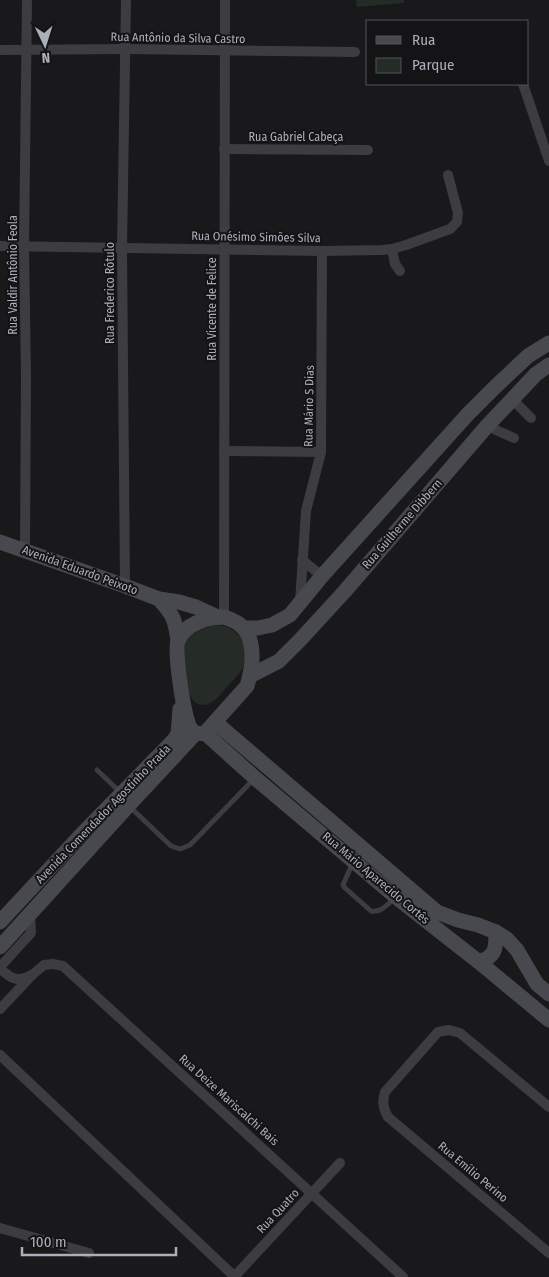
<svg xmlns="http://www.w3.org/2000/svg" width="549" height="1277" font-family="'Fira Sans Condensed',sans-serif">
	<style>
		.green { fill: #252c27 }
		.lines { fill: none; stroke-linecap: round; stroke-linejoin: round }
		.lane { stroke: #3c3c41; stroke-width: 5 }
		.street { stroke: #3c3c41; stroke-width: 10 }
		.secondary { stroke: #48494f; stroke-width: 15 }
		.labels { text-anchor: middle; stroke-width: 4; stroke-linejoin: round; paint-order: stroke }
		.street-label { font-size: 12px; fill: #acafb9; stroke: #141416 }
	</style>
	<rect width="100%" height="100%" fill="#19191b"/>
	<!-- green -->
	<g class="green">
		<polygon points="356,0 404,0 404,3 357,7"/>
		<path d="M220,625C235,628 244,637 245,653C245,659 245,664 243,668C238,676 231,682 225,689C220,694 215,702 208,704C196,708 189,698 188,687C186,678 183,653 185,645C190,631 207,626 220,625Z"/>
	</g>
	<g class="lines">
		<!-- lane -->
		<g class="lane">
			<polyline points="97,770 120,792"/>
			<polyline points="130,807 171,846 180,849 190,845 255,778"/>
			<path d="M353,862L343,885L344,887L371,911C380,913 387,905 394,899"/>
		</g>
		<!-- street -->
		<g class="street">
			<polyline points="0,50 125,49 355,52"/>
			<polyline points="523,84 549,161"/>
			<polyline points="224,149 368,150"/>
			<polyline points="0,246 322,251 382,250 392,249 406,245 450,229 457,222 458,213 448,175"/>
			<polyline points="392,249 395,264 400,271"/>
			<polyline points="512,399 531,418"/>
			<polyline points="487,426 514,438"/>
			<polyline points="224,451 321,452"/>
			<polyline points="25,551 26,376 24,246 27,0"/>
			<polyline points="302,560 322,576"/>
			<polyline points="125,586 122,248 126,0"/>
			<polyline points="300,602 306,511 321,452 322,251"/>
			<polyline points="224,617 225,0"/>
			<polyline points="0,967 31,933 30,914"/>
			<path d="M0,968C10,978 17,983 31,975"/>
			<polyline points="0,1009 32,975 44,965 53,964 63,966 403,1277"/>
			<polyline points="0,1055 235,1277"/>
			<path d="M549,1107L460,1033L449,1030L438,1032L385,1092C382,1102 383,1108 388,1117L549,1253"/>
			<polyline points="0,1228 89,1253"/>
			<polyline points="234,1277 340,1163"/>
		</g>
		<!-- secondary -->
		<g class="secondary">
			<polyline points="0,542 125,586 159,599 179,602 196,607 218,617"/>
			<path d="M159,599C174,616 175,619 178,641"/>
			<path d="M224,617C229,619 235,621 239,624C257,637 253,667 247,686L205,733C199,734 194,734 191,729C184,721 174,650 178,641C185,623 208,617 224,617Z"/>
			<polyline points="244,628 258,628 272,625 290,615 322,576 468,414 494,388 528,356 549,343"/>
			<polyline points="250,676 279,661 300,640 345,591 487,426 536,374 549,365"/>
			<polyline points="215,722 437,912 458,920 478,925 496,932 507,939 517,950 537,984 549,994"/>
			<polyline points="205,733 255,778 396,897 479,962 549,1020"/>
			<polyline points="0,922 79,837 174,740 178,734 180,709"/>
			<polyline points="0,947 128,806 196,733"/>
			<path d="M479,962C496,956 496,949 496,932"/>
		</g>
	</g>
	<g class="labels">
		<!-- street labels -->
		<g class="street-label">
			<text transform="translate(178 38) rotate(1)" y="4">Rua Antônio da Silva Castro</text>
			<text x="296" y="141">Rua Gabriel Cabeça</text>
			<text transform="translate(256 237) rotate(1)" y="4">Rua Onésimo Simões Silva</text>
			<text transform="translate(13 275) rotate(-90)" y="4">Rua Valdir Antônio Feola</text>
			<text transform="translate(110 293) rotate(-90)" y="4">Rua Frederico Rótulo</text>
			<text transform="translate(212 309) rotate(-90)" y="4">Rua Vicente de Felice</text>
			<text transform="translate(309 406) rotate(-89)" y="4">Rua Mário S Dias</text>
			<text transform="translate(402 524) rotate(-49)" y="4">Rua Guilherme Dibbern</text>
			<text transform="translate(80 570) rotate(20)" y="4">Avenida Eduardo Peixoto</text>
			<text transform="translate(103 814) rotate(-46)" y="4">Avenida Comendador Agostinho Prada</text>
			<text transform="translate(376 878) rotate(40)" y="4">Rua Mário Aparecido Cortês</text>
			<text transform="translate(229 1100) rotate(42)" y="4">Rua Deize Mariscalchi Bais</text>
			<text transform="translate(473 1172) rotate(40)" y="4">Rua Emílio Perino</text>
			<text transform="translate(278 1211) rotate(-47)" y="4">Rua Quatro</text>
		</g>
	</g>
	<!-- legend -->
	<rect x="366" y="20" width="162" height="65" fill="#141416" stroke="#515257"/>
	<rect x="376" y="36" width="25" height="8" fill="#48494f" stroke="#515257"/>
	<text x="412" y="45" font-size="15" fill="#acafb9">Rua</text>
	<rect x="376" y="58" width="25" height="15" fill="#252c27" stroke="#515257"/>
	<text x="412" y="70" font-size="15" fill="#acafb9">Parque</text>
	<!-- north arrow -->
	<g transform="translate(45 45) rotate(176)" stroke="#141416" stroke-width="4" paint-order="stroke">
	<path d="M0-4L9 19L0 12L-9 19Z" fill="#acafb9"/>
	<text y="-8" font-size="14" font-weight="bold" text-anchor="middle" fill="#acafb9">N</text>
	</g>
	<!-- scale -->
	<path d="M22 1247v8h154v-8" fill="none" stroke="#acafb9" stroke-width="2.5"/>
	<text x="30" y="1247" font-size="15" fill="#acafb9" stroke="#141416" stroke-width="4" paint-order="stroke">100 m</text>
</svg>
